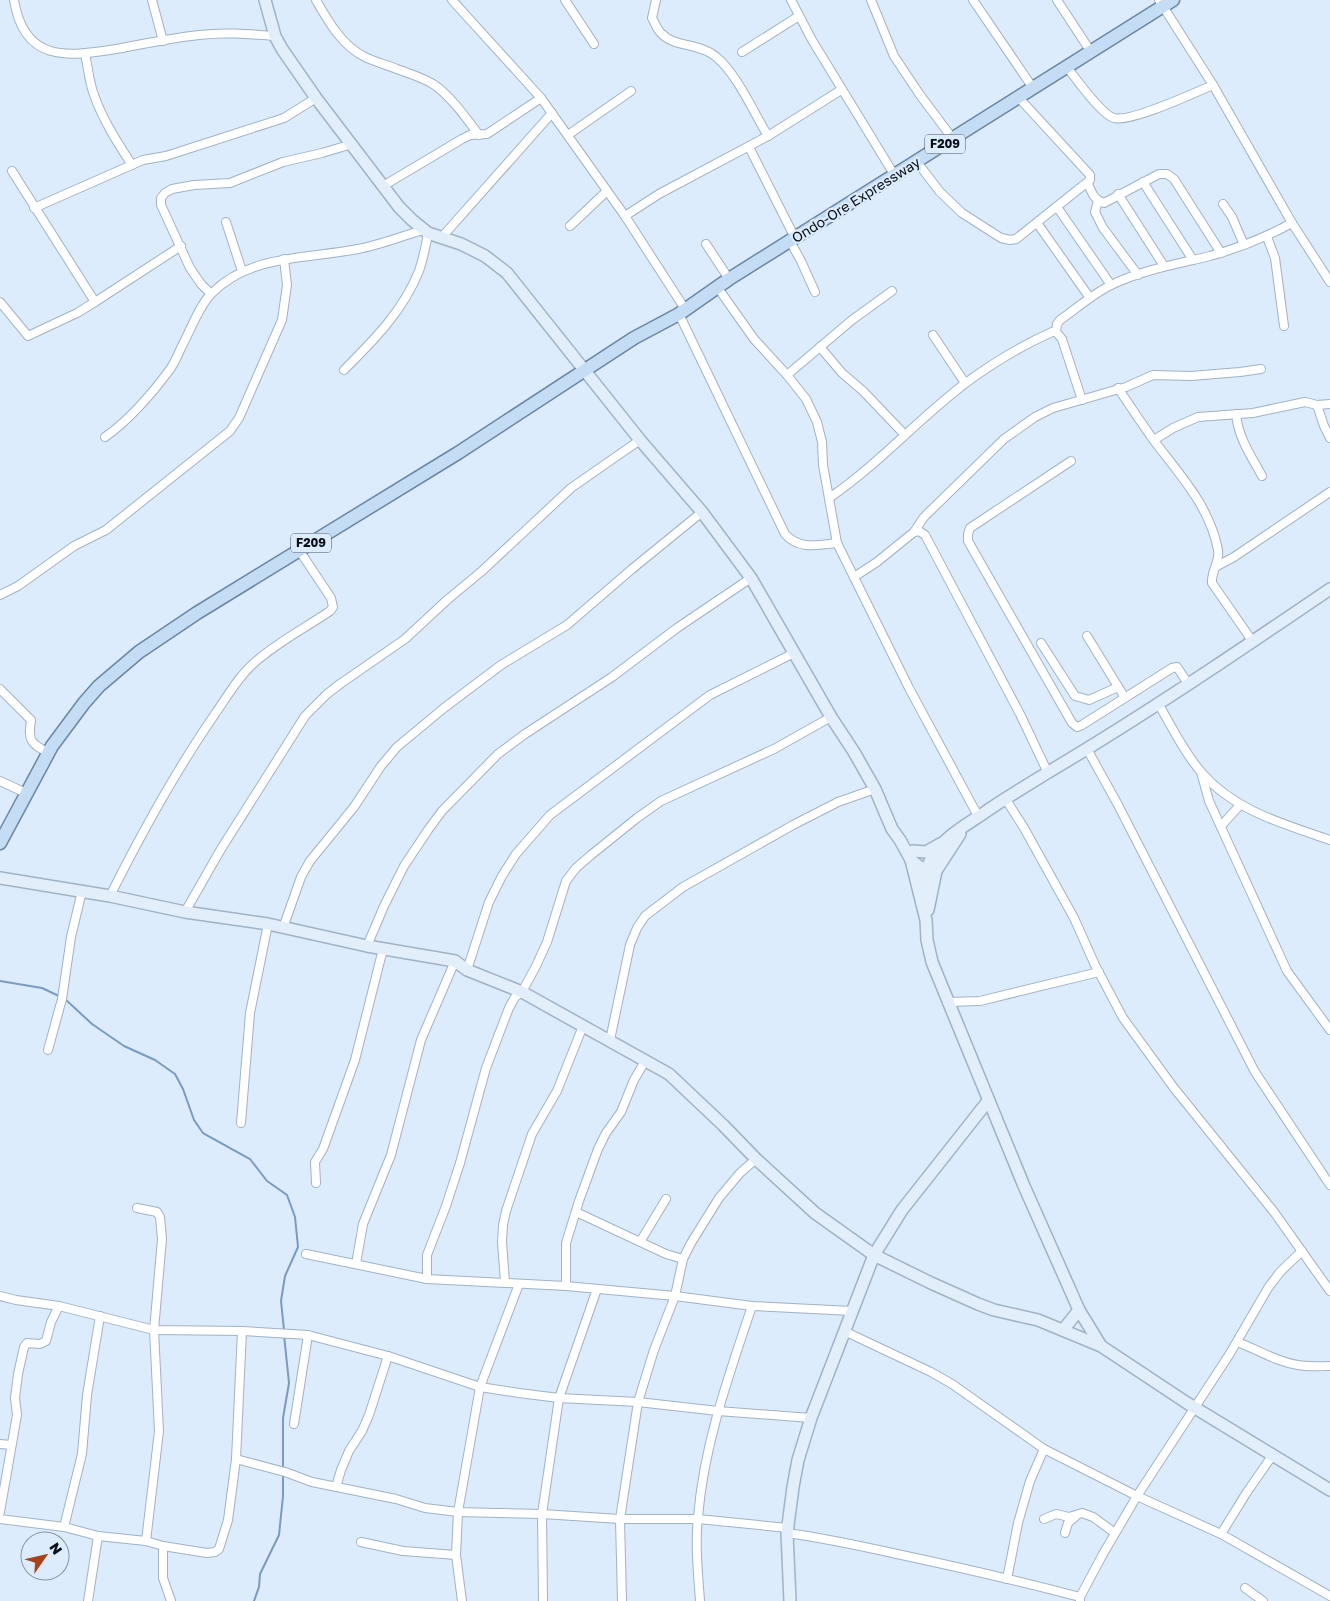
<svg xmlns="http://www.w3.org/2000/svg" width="1330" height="1601" font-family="'Golos Text',sans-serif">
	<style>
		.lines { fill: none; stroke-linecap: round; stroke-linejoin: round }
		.stream { stroke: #789bbf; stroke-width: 2 }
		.street-casing { stroke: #a0b2c4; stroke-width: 10 }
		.secondary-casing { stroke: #a0b2c4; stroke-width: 14 }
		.primary-casing { stroke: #6a86a2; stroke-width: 15 }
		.street { stroke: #fff; stroke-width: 8 }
		.secondary { stroke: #e2eefa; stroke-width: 11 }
		.primary { stroke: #c4dcf4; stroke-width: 12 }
		.labels { text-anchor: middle; stroke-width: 4.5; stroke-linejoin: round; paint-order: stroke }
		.shield { fill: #ddecfc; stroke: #49525c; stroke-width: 1 }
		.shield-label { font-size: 12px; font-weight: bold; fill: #0a1017 }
		.street-label { font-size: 14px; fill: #0a1017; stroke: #ddecfc }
	</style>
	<rect width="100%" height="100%" fill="#ddecfc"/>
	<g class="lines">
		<!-- stream -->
		<g class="stream">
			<polyline points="0,981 42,988 61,997"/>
			<polyline points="65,999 92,1024 124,1046 155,1060 175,1074 183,1089 194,1120 203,1133 250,1159 267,1181 287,1195 295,1217 298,1247 285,1276 281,1301 284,1330"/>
			<polyline points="283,1469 283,1418 289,1383 284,1335"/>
			<polyline points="254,1601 259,1587 260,1574 279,1535 283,1496 283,1474"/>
		</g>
		<defs>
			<g id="street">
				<path d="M14,0C24,62 66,57 116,49C143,44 171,38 199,35C224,32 249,34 275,36"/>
				<polyline points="152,0 163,41"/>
				<path d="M316,0C328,21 342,46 365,57C375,62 387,65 397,69C410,74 425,78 436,86C453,99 466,118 479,135"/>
				<polyline points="452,0 541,98 625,216 685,309"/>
				<polyline points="565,0 594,44"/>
				<path d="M656,0L652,18C655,23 657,30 662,34C674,47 699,43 715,56C736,72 754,113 768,136"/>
				<polyline points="791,0 812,40 895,176"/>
				<polyline points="871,0 894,56 920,95 953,139"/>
				<polyline points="973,0 1033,88"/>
				<polyline points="1057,0 1091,52"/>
				<polyline points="1159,0 1213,85 1292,223 1330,282"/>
				<polyline points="742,52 799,16"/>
				<path d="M85,54C88,67 89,80 93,92C102,119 117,142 132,165"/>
				<path d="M1067,67C1076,79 1102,115 1114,118C1130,123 1194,93 1213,85"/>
				<polyline points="568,135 631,91"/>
				<polyline points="749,147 795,238"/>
				<polyline points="917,162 940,192 962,213 1001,238 1010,240 1016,239 1090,180 1090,175 1019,98"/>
				<polyline points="12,171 95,302 181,246"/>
				<polyline points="1143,182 1193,260"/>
				<path d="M1088,184C1092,193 1094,200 1104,203L1159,174H1167L1174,179L1221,253"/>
				<polyline points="383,186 462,139 470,135 487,134 541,98"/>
				<polyline points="1118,194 1164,266"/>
				<polyline points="1098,201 1095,212 1103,228 1138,275"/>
				<polyline points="1223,204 1232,217 1244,245"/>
				<polyline points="1057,207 1111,285"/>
				<polyline points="34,208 143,160 166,156 284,118 316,98"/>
				<polyline points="625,216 659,194 768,136 841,90"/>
				<polyline points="226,222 242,271"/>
				<polyline points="1037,223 1090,298"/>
				<polyline points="570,226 607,191"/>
				<polyline points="442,237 552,113"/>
				<polyline points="1267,237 1275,258 1284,326"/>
				<polyline points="790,241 801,261 815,292"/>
				<polyline points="706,244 729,279"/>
				<polyline points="718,288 754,339 787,375 806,399 817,422 822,442 823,465 837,543 909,688 978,816"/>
				<polyline points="210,293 201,284 190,268 161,205 161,198 165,193 172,189 194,185 230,183 283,162 322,153 352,144"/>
				<polyline points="0,302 28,336 77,313 95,302"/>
				<path d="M679,314L785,534C799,550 818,545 837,543"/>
				<path d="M1056,332L1057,324L1060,320C1077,308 1093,294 1111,285C1142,270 1177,264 1210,256C1239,248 1266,237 1292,223"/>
				<polyline points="1056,332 1062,339 1082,400"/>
				<polyline points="933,335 965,383"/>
				<polyline points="820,347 842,373 863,391 905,435"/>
				<path d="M344,370C374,340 403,311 419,271C423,259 426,245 428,233"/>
				<polyline points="787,375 852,320 892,291"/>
				<path d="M1118,388C1130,406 1142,424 1155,442C1180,475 1210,507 1218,550C1220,562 1211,571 1212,583L1253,642"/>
				<polyline points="1317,405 1324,426 1330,438"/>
				<path d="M1236,414C1238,437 1251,456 1262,476"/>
				<path d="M105,437C127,422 152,394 168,372C174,365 178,354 182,346C190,331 200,304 212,293C251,254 308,259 358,249C380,245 402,236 423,230"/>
				<polyline points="1154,440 1173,428 1198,417 1253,413 1305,402 1317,405 1330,404"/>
				<polyline points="1071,461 970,528 968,534 968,541 1072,723 1077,727 1082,725 1172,668 1177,667 1189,685"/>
				<path d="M829,498C879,464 919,418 967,382C993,363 1023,345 1052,332H1056"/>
				<polyline points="914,532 924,517 1004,439 1035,417 1053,408 1126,387 1153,375 1191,376 1240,372 1261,369"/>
				<polyline points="1217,566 1234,557 1330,492"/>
				<polyline points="854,577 877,562 914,532 919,531 925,535 1020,714 1048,773"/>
				<polyline points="0,595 18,586 74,546 106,530 230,431 239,418 282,320 287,285 284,259"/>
				<polyline points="1087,636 1125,698"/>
				<polyline points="1041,643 1075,696 1089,700 1118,687"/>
				<path d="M0,689L31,720C28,741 30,743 49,753"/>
				<path d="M1159,705C1172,727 1185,754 1202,773C1235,811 1284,824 1330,840"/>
				<polyline points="1087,749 1117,803 1255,1072 1330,1185"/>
				<polyline points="1201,772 1209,801 1287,971 1330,1030"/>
				<polyline points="0,781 26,793"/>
				<polyline points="1005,798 1024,828 1074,918 1095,965 1123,1018 1174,1088 1274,1212 1330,1291"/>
				<polyline points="1221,826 1240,805"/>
				<path d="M110,896C141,834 175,772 215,714C227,697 238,677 254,663C276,643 305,628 330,611L333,607L331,598L299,550"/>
				<polyline points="185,912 221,849 305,716 327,694 340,684 405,639 447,600 482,571 571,488 640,440"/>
				<polyline points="283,928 301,877 310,861 354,807 381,766 397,747 444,708 501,665 567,625 632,569 702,512"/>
				<polyline points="367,946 384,906 404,866 428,830 442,811 498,754 525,734 612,677 677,628 751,578"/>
				<polyline points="467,970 489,902 502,876 516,854 550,815 710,695 794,653"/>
				<polyline points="947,1002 980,1001 1099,972"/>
				<polyline points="610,1040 630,945 637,928 645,916 683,887 793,825 838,802 875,789"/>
				<polyline points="48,1050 62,999 71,937 82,891"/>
				<polyline points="241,1123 250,1013 268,924"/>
				<polyline points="316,1183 315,1162 323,1149 355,1060 383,949"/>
				<polyline points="137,1208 157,1212 160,1217 162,1239 154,1330 159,1431 146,1541"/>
				<polyline points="576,1212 666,1254 683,1259"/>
				<polyline points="640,1242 666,1199"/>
				<polyline points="306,1254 427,1279 566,1286 675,1296 752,1306 852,1311"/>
				<polyline points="356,1264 363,1224 391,1155 421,1040 455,961"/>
				<polyline points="427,1279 427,1255 446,1206 460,1163 486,1068 509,1008 515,997 522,992 536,966 547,942 566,881 576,868 591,855 637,818 661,801 774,749 831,717"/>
				<polyline points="505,1282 502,1242 503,1225 506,1211 532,1134 557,1091 583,1026"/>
				<polyline points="566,1286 566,1243 579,1201 598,1149 606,1133 621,1112 634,1080 645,1061"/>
				<polyline points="0,1296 16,1300 59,1306 154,1330 242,1331 308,1335 388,1356 480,1387 519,1393 559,1398 638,1402 718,1411 811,1418"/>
				<polyline points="844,1331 931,1372 952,1384 1044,1449 1137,1496 1221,1534 1330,1596"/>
				<path d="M1237,1342C1257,1349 1276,1362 1298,1365C1308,1367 1319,1366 1330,1366"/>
				<polyline points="294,1424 308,1335"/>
				<polyline points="0,1444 11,1445"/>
				<polyline points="236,1459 285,1472 312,1482 396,1499 425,1508 458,1512 542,1514 620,1519 698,1519 788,1528"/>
				<polyline points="336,1487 341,1470 349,1451 362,1431 369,1415 388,1356"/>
				<polyline points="0,1512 17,1415 15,1398 18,1374 24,1347 27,1343 40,1344 46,1341 51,1322 59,1306"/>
				<polyline points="0,1519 64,1527 98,1536 146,1541 163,1546 207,1553 215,1552 219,1549 228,1520 236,1459 242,1331"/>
				<polyline points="1044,1519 1056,1514 1069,1517 1082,1513 1093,1517 1115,1533"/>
				<polyline points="64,1527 82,1454 87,1395 100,1316"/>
				<path d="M787,1533C824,1538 861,1546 897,1554C958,1567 1019,1581 1080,1597"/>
				<polyline points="1065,1533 1068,1523 1076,1516"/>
				<polyline points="1221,1534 1247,1492 1272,1456"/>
				<polyline points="361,1542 403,1551 456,1555"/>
				<polyline points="163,1546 163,1578 171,1601"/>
				<polyline points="1007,1579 1018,1523 1030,1481 1044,1449"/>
				<polyline points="1245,1588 1263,1601"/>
				<polyline points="88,1601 98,1536"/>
				<polyline points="462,1601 456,1555 458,1512 480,1387 519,1284"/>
				<polyline points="543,1601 542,1514 559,1398 597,1289"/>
				<polyline points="622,1601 620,1519 638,1402 654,1350 675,1296 683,1259 691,1243 719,1198 740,1173 756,1159"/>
				<path d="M700,1601C698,1573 695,1544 698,1517C704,1444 729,1375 752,1306"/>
				<polyline points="1080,1601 1080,1597 1103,1554 1137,1496 1229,1355 1268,1288 1280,1272 1302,1251"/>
			</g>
			<g id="secondary">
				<polyline points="265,0 275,36 282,49 316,98 399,207 412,220 428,233 461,244 485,256 507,273 640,440 702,512 751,578 831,717 854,752 875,789 892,829 900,840 911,860 933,877"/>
				<polyline points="913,851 926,852 940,844"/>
				<polyline points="911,860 926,920 927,940 932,962 1024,1186 1079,1310 1101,1346"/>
				<polyline points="0,878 110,896 185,912 268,924 367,946 455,961 467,970 522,992 669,1074 723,1125 756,1159 815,1213 874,1255 931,1283 978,1304 994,1310 1038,1320 1101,1346 1187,1403 1330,1490"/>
				<path d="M922,904C921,880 927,859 944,842C955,831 969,823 981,815C1017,790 1056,768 1093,745C1174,695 1252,642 1330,589"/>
				<polyline points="928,910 936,871 960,834"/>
				<polyline points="1063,1330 1079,1310"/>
				<polyline points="790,1601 787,1533 793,1487 798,1460 811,1418 874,1255 902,1210 988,1101"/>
			</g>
			<polyline id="primary" points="0,843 52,746 84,703 99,686 139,652 197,613 458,453 634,338 679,314 729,279 1173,0"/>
		</defs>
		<!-- street casing -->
		<use href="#street" class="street-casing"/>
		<!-- secondary casing -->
		<use href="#secondary" class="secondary-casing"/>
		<!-- primary casing -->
		<use href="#primary" class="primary-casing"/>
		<!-- street -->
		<use href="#street" class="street"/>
		<!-- secondary -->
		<use href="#secondary" class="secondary"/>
		<!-- primary -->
		<use href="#primary" class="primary"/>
	</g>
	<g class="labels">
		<!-- shield labels -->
		<g class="shield">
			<rect x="925" y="134.5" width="40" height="19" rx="4"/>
			<rect x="291" y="533.5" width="40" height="19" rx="4"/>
		</g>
		<g class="shield-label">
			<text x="945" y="148">F209</text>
			<text x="311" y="547">F209</text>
		</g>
		<!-- street labels -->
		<g class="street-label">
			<text transform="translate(856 200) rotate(-32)" y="5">Ondo-Ore Expressway</text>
		</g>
	</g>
	<!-- north arrow -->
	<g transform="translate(45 1556) rotate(56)"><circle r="24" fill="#ddecfc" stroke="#8994a0"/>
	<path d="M0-4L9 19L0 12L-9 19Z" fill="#a8411c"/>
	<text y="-8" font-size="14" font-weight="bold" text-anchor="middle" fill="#0a1017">N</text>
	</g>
</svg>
